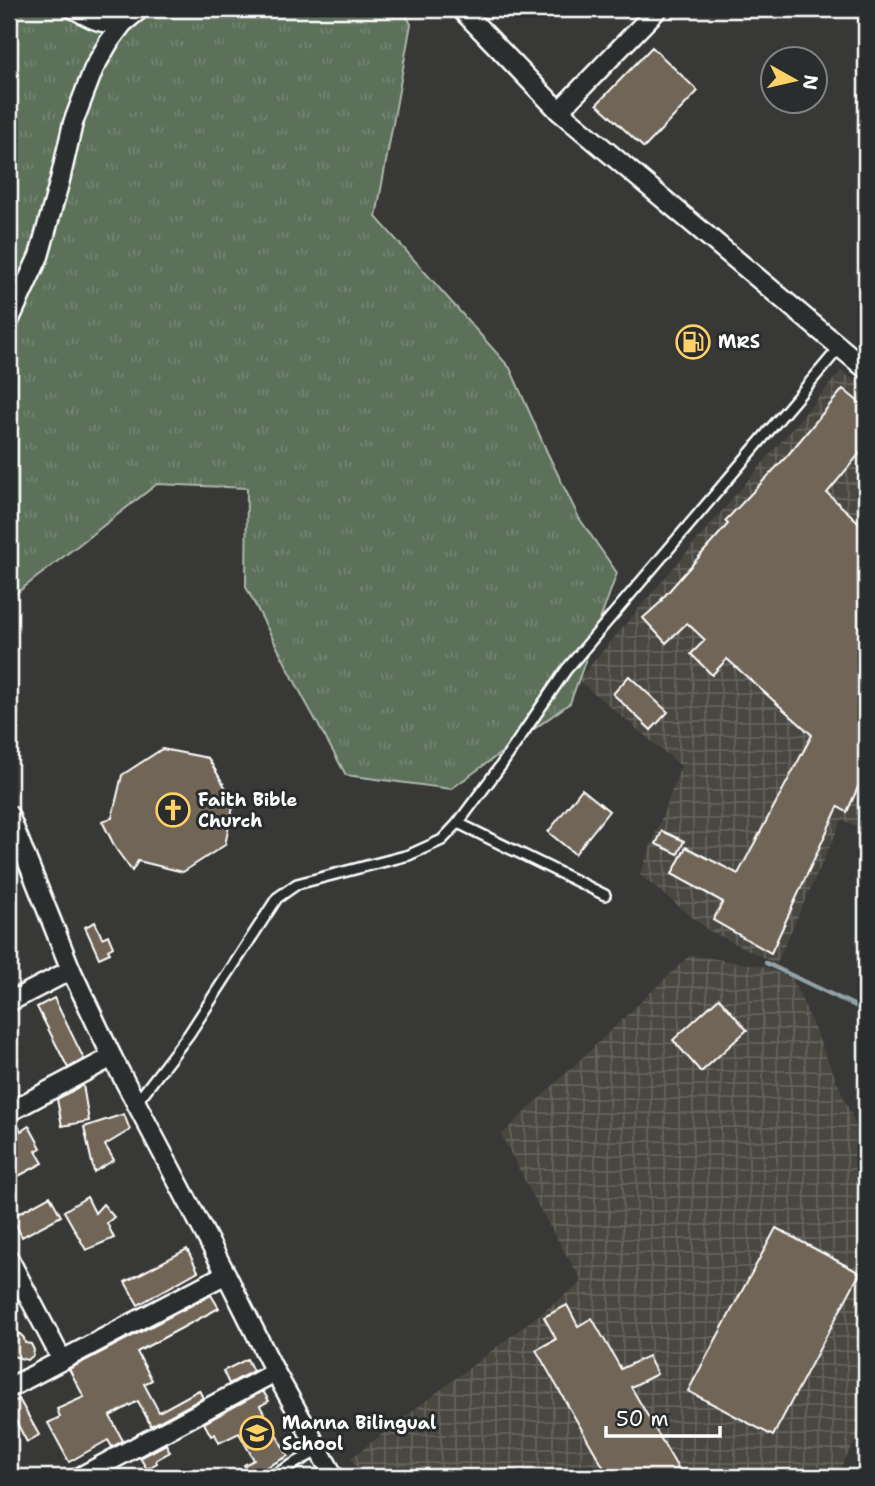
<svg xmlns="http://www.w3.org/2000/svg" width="875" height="1486" font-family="'Shantell Sans',sans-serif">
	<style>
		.industrial { fill: url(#industrial-grid) }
		.grass { fill: url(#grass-tufts); stroke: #adb8ac; stroke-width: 2 }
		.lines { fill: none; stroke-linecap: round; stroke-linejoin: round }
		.stream { stroke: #92a2a9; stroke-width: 4.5 }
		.building { fill: #706557; stroke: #fff; stroke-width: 2 }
		.lane-casing { stroke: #fff; stroke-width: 14 }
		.street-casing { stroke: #fff; stroke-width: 23 }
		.lane { stroke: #2a2d2e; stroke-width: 9 }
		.street { stroke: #2a2d2e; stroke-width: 18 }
		.labels { text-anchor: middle; stroke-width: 6; stroke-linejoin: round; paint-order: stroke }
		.poi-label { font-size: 18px; font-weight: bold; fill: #fff; stroke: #2a2d2e; text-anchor: start }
	</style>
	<defs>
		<pattern id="industrial-grid" width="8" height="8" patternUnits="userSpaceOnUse" patternTransform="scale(1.75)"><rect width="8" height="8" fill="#494640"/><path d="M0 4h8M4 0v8" fill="none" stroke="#64625d"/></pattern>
		<pattern id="grass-tufts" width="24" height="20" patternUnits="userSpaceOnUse" patternTransform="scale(1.75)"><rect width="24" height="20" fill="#5b705a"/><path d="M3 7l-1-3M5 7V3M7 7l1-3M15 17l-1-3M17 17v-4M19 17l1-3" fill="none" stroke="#748573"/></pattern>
	</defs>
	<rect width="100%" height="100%" fill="#383836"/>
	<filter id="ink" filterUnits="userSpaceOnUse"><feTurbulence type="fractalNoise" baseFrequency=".0143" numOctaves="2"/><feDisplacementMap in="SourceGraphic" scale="14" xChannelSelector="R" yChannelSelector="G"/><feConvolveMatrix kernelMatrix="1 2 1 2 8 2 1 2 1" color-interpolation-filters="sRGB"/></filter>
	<g filter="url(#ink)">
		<!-- industrial -->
		<g class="industrial">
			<polygon points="841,371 866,388 866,830 842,820 776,964 708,930 640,875 681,766 578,680"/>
			<polygon points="690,955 762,966 793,979 866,1149 866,1423 835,1477 362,1477 351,1458 582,1282 537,1204 501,1135"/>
			<polygon points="297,1455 309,1477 255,1477"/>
		</g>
		<!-- grass -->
		<polygon class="grass" points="9,9 403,9 411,24 376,217 510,368 547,452 579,518 617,573 570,703 451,789 346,775 304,699 246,587 247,488 157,484 9,599"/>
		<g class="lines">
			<!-- stream -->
			<polyline class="stream" points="766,963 866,1011"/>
		</g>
		<!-- building -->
		<g class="building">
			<polygon points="652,47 698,91 644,148 597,104"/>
			<polygon points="843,389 866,408 866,446 827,493 866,529 866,769 847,812 838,807 771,953 713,920 723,902 672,874 686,847 738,874 812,735 727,659 712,675 691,654 705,640 687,623 666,643 643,618 662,601 661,600 728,524 725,521 787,456"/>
			<polygon points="629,676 668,712 651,730 613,694"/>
			<polygon points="162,749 208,758 234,802 225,845 183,872 138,861 132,871 116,849 102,821 112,818 122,775"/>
			<polygon points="582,789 609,811 575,854 548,832"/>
			<polygon points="662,831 684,841 678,854 656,844"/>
			<polygon points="95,922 102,938 108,935 113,947 108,950 110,953 99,958 85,927"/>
			<polygon points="54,998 84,1059 68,1068 37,1007"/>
			<polygon points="719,998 747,1030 701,1072 673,1040"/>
			<polygon points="83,1085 89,1121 62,1126 57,1099"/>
			<polygon points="124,1114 130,1130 105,1145 114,1160 94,1172 84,1127"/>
			<polygon points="29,1126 41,1148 36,1151 43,1163 9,1181 9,1132 19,1127 21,1131"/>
			<polygon points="50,1196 61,1216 22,1237 12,1217"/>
			<polygon points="87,1197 95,1213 103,1204 114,1217 107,1223 114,1238 86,1250 64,1211"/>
			<polygon points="776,1228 860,1273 773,1436 688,1391"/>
			<polygon points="187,1249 198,1271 138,1305 125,1282"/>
			<polygon points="211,1295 219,1308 137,1352 152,1380 144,1384 159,1412 199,1390 203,1398 151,1426 138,1401 110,1416 123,1441 112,1447 108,1440 69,1462 48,1423 60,1417 57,1409 84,1397 69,1369"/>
			<polygon points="567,1305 578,1326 592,1318 621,1369 648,1356 657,1374 631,1387 683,1477 609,1477 536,1350 556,1339 544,1317"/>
			<polygon points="9,1334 20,1334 24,1338 25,1343 31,1344 34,1350 33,1356 27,1360 9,1355"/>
			<polygon points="247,1359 253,1371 229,1384 223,1371"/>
			<polygon points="263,1391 269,1401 260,1406 288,1456 250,1476 244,1465 254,1460 239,1433 219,1443 215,1434 211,1436 204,1423"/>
			<polygon points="19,1399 39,1435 27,1442 9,1408 9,1404"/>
			<polygon points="166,1444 170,1452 156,1460 157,1463 147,1469 140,1458"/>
		</g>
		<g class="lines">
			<defs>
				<g id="lane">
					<polyline points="458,823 605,895"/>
					<polyline points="136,1103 189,1034 277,898 297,884 409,855 442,840 458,823 502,764 566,670 840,347"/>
					<polyline points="270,1477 319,1450"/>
				</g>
				<g id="street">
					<path d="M74,9C94,20 100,24 123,23"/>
					<polyline points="461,9 559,111 866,369"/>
					<polyline points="559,111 658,9"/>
					<polyline points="9,321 39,256 60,180 73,123 94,68 109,42 123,23 140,9"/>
					<polyline points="9,815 71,970 112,1057 226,1274 275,1372 334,1477"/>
					<polyline points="9,1002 71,970"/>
					<polyline points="9,1112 112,1057"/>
					<polyline points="9,1259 62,1360"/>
					<polyline points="9,1388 226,1274"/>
					<polyline points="80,1477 275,1372"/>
				</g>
			</defs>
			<!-- lane casing -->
			<use href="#lane" class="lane-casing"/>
			<!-- street casing -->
			<use href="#street" class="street-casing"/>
			<!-- lane -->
			<use href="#lane" class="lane"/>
			<!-- street -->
			<use href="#street" class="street"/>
		</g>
	</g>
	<!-- icons -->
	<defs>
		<symbol id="fuel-ring" viewBox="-11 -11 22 22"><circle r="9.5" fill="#2a2d2e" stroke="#ffd166" stroke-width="1.5"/><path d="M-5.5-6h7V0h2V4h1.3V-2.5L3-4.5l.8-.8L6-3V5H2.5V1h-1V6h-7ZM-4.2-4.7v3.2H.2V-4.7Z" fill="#ffd166"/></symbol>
		<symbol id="church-ring" viewBox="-11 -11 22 22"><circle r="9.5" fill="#2a2d2e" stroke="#ffd166" stroke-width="1.5"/><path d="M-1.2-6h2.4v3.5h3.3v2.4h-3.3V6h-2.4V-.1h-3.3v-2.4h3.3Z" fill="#ffd166"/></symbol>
		<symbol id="school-ring" viewBox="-11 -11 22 22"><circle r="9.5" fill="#2a2d2e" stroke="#ffd166" stroke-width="1.5"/><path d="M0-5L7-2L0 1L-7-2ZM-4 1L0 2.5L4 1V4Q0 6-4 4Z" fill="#ffd166"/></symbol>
	</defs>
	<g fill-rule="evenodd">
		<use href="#fuel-ring" x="674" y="323" width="38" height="38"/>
		<use href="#church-ring" x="154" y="791" width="38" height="38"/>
		<use href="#school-ring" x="238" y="1414" width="38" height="38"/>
	</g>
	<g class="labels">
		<!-- poi labels -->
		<g class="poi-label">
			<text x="718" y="348">MRS</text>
			<text x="198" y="806">Faith Bible<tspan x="198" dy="21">Church</tspan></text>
			<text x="282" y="1429">Manna Bilingual<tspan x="282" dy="21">School</tspan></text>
		</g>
	</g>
	<!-- margin -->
	<rect width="875" height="1486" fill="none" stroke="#2a2d2e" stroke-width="35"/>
	<rect x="18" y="18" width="840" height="1451" fill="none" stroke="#fff" stroke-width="2.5" filter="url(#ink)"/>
	<!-- north arrow -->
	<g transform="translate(794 80) rotate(98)"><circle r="33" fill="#2a2d2e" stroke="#7f8182" stroke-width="2"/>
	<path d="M0-5L12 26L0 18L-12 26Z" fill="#ffd166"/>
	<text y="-10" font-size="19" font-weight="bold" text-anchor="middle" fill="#ffffff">N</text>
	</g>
	<!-- scale -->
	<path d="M606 1426v10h114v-10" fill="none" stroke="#ffffff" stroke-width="3.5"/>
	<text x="616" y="1426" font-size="21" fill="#ffffff" stroke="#2a2d2e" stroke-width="5" paint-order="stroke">50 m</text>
</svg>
